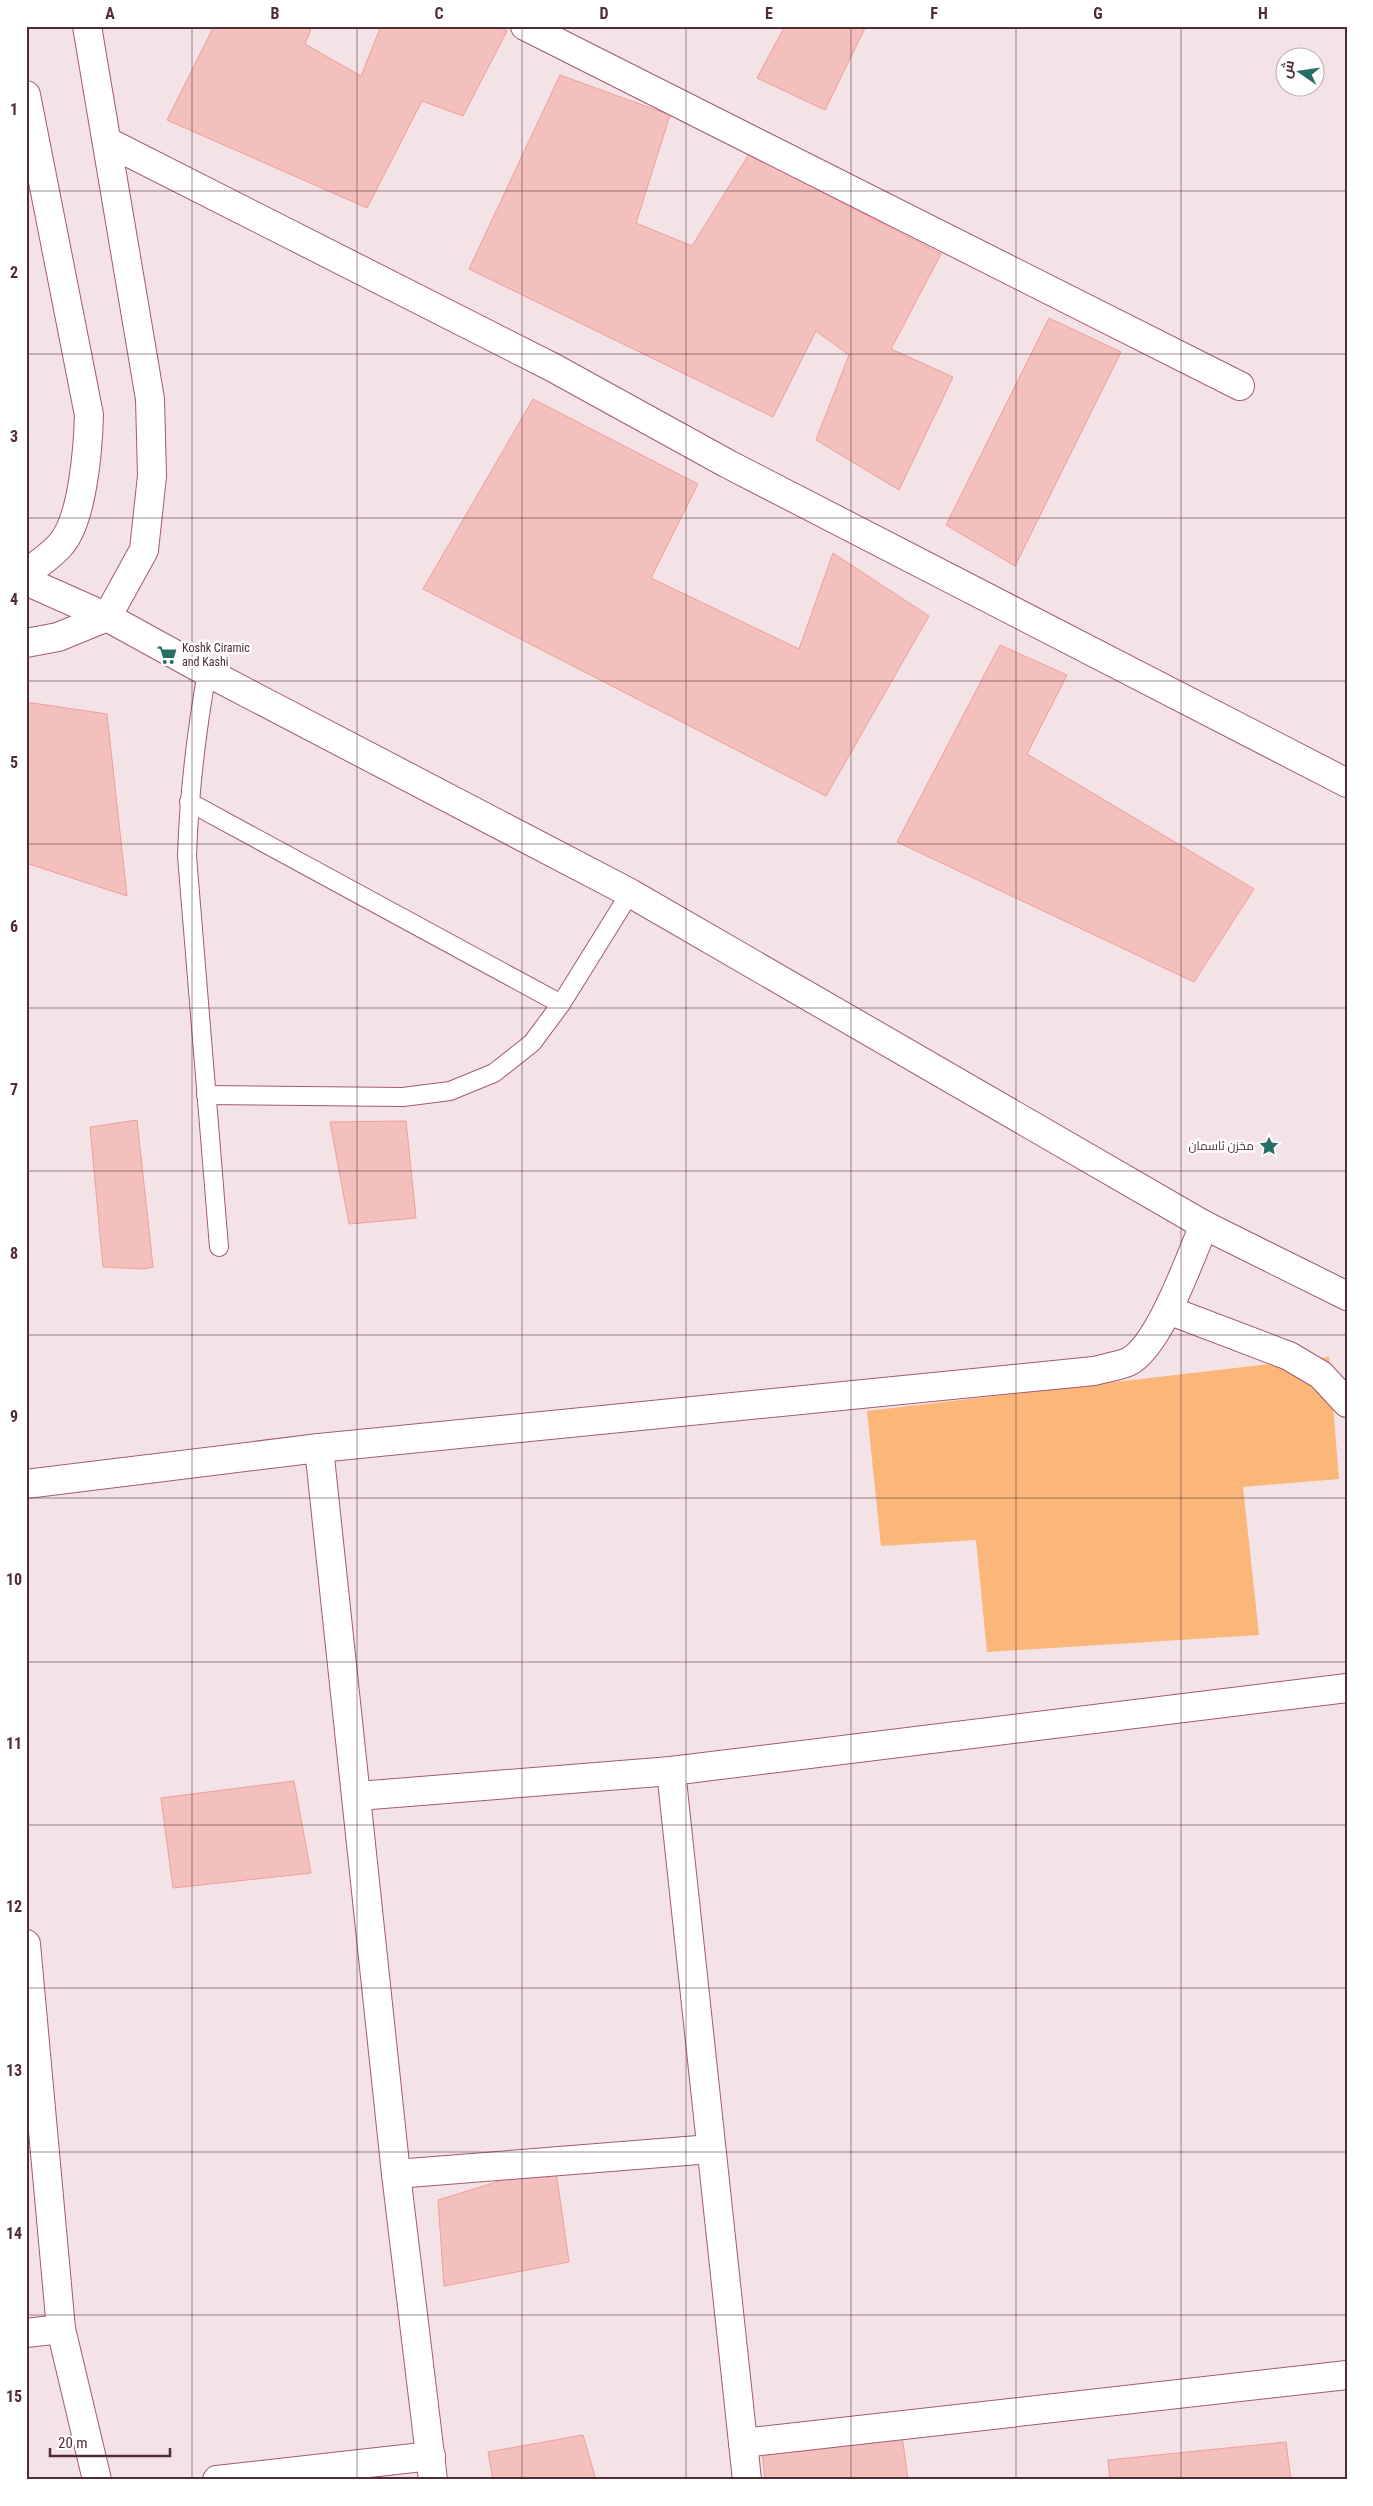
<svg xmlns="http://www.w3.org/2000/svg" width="1373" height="2506" font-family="'Roboto Condensed',Cairo,sans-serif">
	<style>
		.green { fill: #fbb679 }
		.building { fill: #f3c0bd; stroke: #f19e9a }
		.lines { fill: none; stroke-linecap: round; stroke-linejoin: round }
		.service-casing { stroke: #a45a6f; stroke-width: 20 }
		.minor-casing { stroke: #a45a6f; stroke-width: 30 }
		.tertiary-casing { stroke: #a45a6f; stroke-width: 30 }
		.service { stroke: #fff; stroke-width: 18 }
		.minor { stroke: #fff; stroke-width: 28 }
		.tertiary { stroke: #fff; stroke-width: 28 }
		.grid { fill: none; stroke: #4e2d36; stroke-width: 1; stroke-opacity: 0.55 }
		.labels { text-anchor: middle; stroke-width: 5; stroke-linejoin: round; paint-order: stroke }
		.poi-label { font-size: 12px; fill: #4e2d36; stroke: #fff; text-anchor: start }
		.neatline { fill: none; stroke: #4e2d36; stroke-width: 2 }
		.grid-label { font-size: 16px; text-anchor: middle; font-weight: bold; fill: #4e2d36 }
	</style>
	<rect width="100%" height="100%" fill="#f3e2e6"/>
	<!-- green -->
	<polygon class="green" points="1329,1357 1339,1479 1243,1487 1259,1635 987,1652 976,1540 881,1546 867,1411"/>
	<!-- building -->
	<g class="building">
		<polygon points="214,26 312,26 305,44 361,76 381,26 497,26 507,31 463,116 422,101 367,208 167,120"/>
		<polygon points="785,26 866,26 825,110 757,78"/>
		<polygon points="560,75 670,115 636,223 692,246 749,154 941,254 891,349 953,377 899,490 816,440 849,355 816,331 773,417 469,269"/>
		<polygon points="1049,318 1121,352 1015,566 946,525"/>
		<polygon points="533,399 698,484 651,578 799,649 833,553 929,616 826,796 423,589"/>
		<polygon points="1000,645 1067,675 1027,754 1254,889 1194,982 897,842"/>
		<polygon points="26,702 107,714 127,896 26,863"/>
		<polygon points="137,1120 153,1267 144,1269 103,1267 90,1127"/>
		<polygon points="406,1121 416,1218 349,1224 330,1122"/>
		<polygon points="294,1781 311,1873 173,1888 161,1798"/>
		<polygon points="555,2164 569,2262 444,2286 438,2200"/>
		<polygon points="901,2427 908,2480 765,2480 761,2442"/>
		<polygon points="583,2435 596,2480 493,2480 488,2452"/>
		<polygon points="1286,2442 1291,2480 1110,2480 1108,2460"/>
	</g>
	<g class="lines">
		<defs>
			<g id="service">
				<path d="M207,672C196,734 189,794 187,856L219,1247"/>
				<polyline points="189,802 561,1004"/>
				<polyline points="206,1095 403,1097 450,1091 494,1073 532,1043 561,1004 630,893"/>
			</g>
			<g id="minor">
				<polyline points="87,26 150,399 152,476 144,550 107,617"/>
				<polyline points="525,26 1240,386"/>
				<path d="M26,95L89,415C88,448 83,517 62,543C53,555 37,564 26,574"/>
				<polyline points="108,142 552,367 728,464 1347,783"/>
				<polyline points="1168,1310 1289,1356 1321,1375 1347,1403"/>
				<polyline points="319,1448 396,2174 433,2480"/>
				<path d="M26,1484L319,1448L1094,1371C1105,1368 1118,1366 1128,1362C1159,1347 1190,1258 1204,1225"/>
				<polyline points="671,1771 747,2480"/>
				<polyline points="358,1796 671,1771 1347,1688"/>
				<polyline points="26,1944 61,2329 97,2480"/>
				<polyline points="396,2174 711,2149"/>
				<polyline points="26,2333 61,2329"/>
				<polyline points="743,2443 1347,2375"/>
				<polyline points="217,2480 431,2456"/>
			</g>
			<g id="tertiary">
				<polyline points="26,581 107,617 207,672 630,893 1204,1225 1347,1296"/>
				<polyline points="26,643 58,637 107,617"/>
			</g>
		</defs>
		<!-- service casing -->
		<use href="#service" class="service-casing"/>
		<!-- minor casing -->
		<use href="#minor" class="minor-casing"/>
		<!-- tertiary casing -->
		<use href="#tertiary" class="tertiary-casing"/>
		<!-- service -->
		<use href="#service" class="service"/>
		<!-- minor -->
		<use href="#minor" class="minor"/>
		<!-- tertiary -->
		<use href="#tertiary" class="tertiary"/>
	</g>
	<!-- grid -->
	<path class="grid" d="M192,26V2480M357,26V2480M522,26V2480M686,26V2480M851,26V2480M1016,26V2480M1181,26V2480M26,191H1347M26,354H1347M26,518H1347M26,681H1347M26,844H1347M26,1008H1347M26,1171H1347M26,1335H1347M26,1498H1347M26,1662H1347M26,1825H1347M26,1988H1347M26,2152H1347M26,2315H1347"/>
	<!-- icons -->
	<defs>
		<symbol id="supermarket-bare" viewBox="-9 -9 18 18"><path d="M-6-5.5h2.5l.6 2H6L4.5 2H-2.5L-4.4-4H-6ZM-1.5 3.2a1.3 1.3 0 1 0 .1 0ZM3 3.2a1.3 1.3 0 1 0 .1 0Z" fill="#276e64" stroke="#fff" stroke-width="2.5" paint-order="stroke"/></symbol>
		<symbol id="sight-bare" viewBox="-9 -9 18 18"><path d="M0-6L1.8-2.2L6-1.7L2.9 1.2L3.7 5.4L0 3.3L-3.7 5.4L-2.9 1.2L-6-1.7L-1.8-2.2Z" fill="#276e64" stroke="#fff" stroke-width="2.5" paint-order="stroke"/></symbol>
	</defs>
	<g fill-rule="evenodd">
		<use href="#supermarket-bare" x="153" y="641" width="28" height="28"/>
		<use href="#sight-bare" x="1255" y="1132" width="28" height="28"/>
	</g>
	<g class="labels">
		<!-- poi labels -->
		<g class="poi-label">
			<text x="182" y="652">Koshk Ciramic<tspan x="182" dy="14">and Kashi</tspan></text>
			<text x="1254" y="1150" text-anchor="end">مخزن ئاسمان</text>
		</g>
	</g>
	<!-- border -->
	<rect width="1373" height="2506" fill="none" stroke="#ffffff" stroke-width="55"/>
	<!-- north arrow -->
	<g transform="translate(1300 72) rotate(283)"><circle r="24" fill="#ffffff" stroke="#b8abaf"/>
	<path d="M0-4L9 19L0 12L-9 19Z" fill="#276e64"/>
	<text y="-8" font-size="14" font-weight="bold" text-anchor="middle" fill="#4e2d36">ش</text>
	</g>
	<!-- scale -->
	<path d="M50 2448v8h120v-8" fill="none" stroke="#4e2d36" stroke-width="2.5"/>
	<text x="58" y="2448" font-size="15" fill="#4e2d36" stroke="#ffffff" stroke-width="4" paint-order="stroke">20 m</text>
	<rect x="28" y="28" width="1318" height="2450" class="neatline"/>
	<g class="grid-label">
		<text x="110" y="19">A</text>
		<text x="275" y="19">B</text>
		<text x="439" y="19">C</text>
		<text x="604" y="19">D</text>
		<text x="769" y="19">E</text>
		<text x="934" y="19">F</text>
		<text x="1098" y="19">G</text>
		<text x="1263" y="19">H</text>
		<text x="14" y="115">1</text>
		<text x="14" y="278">2</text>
		<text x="14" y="442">3</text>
		<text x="14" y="605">4</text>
		<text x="14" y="768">5</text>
		<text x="14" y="932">6</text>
		<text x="14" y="1095">7</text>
		<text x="14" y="1259">8</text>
		<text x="14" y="1422">9</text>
		<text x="14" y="1585">10</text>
		<text x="14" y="1749">11</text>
		<text x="14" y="1912">12</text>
		<text x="14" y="2076">13</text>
		<text x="14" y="2239">14</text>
		<text x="14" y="2402">15</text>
	</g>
</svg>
